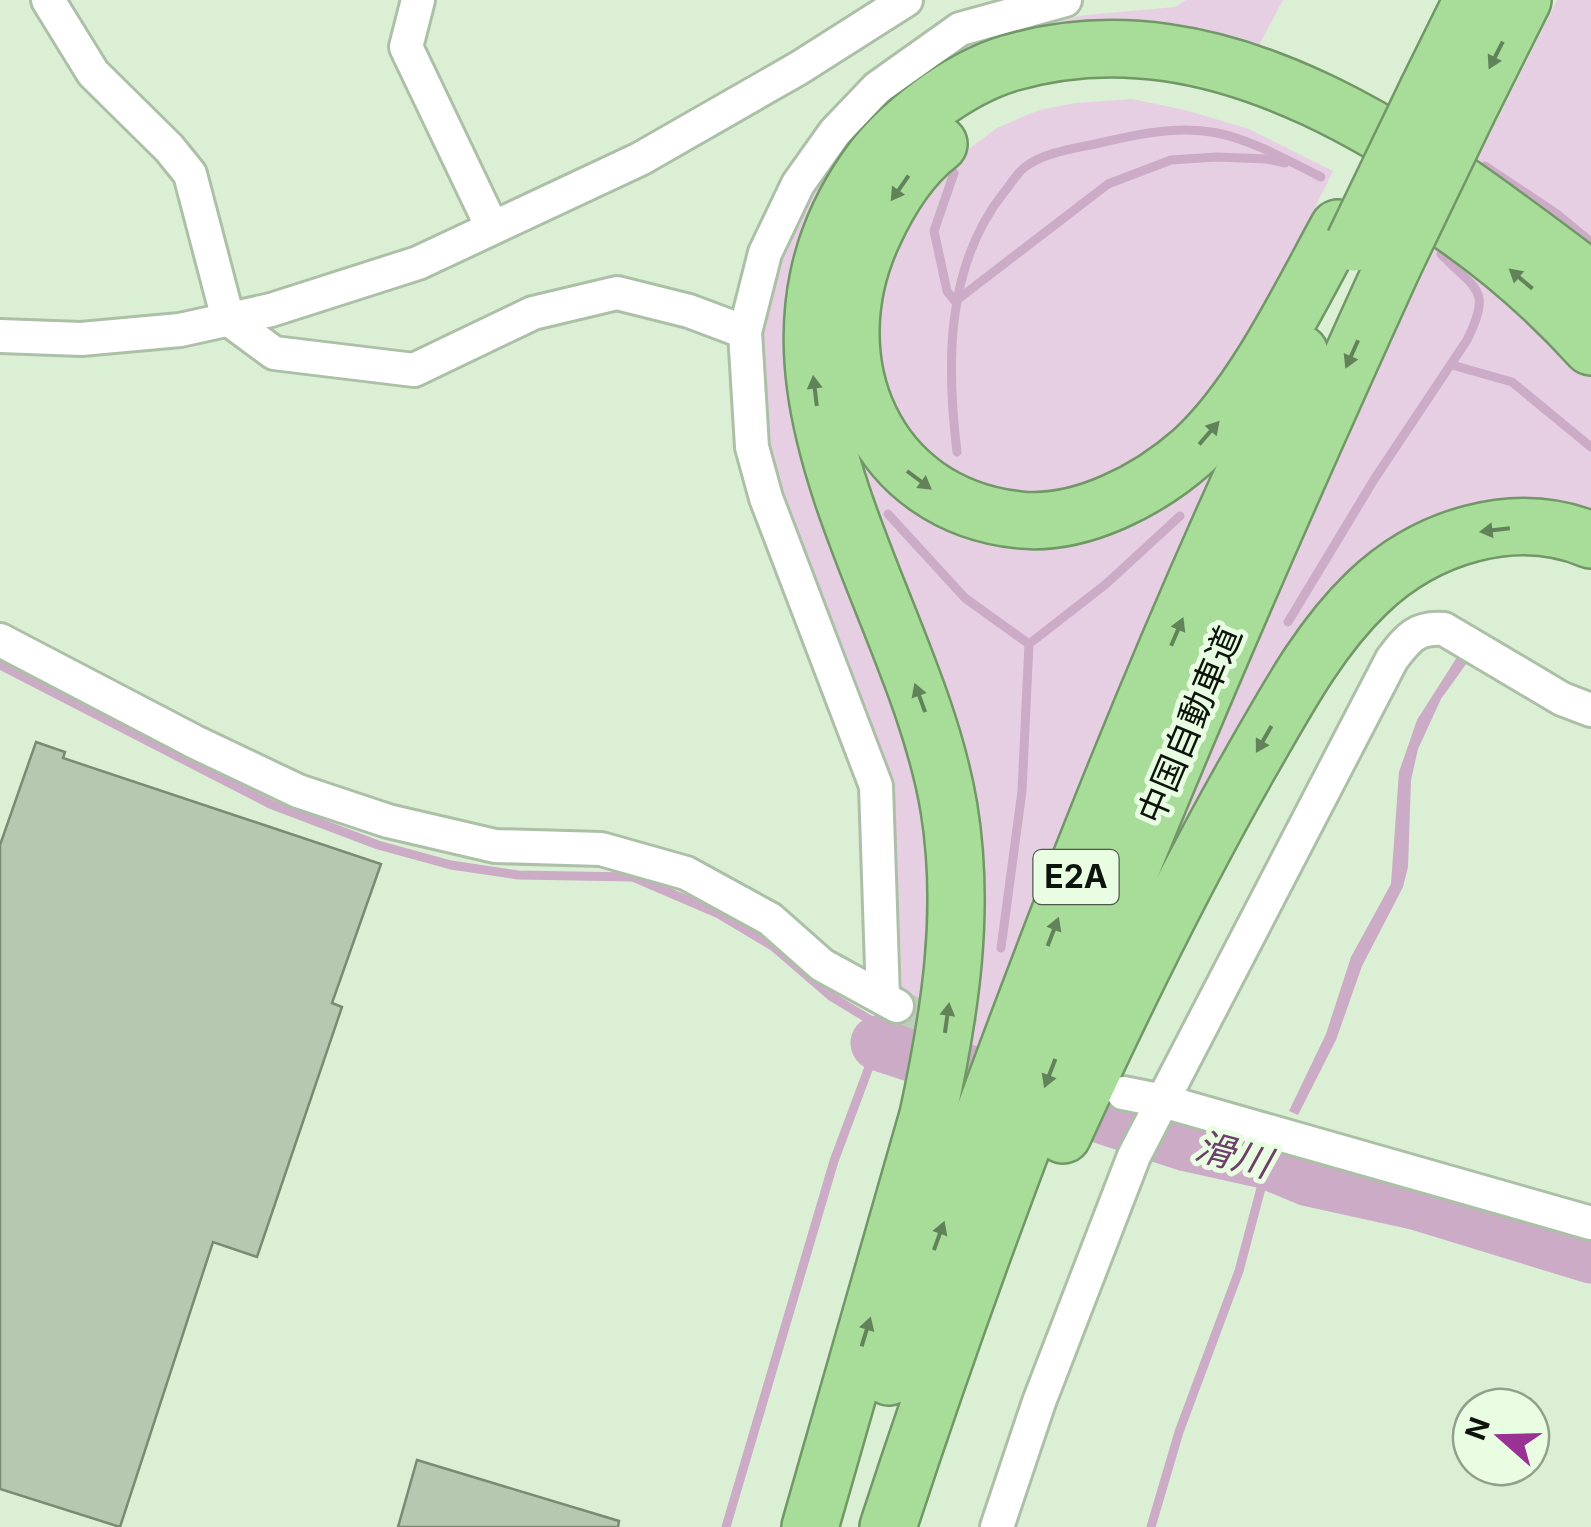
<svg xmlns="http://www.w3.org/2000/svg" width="1591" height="1527" font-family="Inter,'Noto Sans JP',sans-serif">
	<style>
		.green { fill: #e7cfe3 }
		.water { fill: #cbabc6 }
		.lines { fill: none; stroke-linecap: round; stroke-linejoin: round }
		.stream { stroke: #cbabc6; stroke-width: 9 }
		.river { stroke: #cbabc6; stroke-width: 55 }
		.building { fill: #b5c9b0; stroke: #788b73; stroke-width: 2.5 }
		.minor-tunnel { stroke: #bcceb7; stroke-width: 32; stroke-dasharray: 32 16; stroke-linecap: butt }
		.minor-casing { stroke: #acc0a7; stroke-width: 38 }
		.motorway-casing { stroke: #719767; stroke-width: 60 }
		.minor { stroke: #fff; stroke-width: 32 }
		.motorway { stroke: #a7dd99; stroke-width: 55 }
		.motorway-bridge-casing { stroke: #719767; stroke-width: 60; stroke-linecap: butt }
		.motorway-bridge { stroke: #a7dd99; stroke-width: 55 }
		.oneway { fill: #628359 }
		.labels { text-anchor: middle; stroke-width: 10; stroke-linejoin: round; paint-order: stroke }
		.shield { fill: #e8fde2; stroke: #4f5a4c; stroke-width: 2.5 }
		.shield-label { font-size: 32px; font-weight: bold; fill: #0d140b }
		.street-label { font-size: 35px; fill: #0d140b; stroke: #e8fde2 }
		.water-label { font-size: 38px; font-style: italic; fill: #6c4068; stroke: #e8fde2 }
	</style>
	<rect width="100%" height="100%" fill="#dbefd5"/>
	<!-- green -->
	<g class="green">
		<polygon points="1186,0 1283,0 1256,51 1041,34 809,240 932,806 933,1008 911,999 902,988 895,807 885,759 780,490 766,427 760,331 777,270 795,225 826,171 878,108 946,56 1008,29 1086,15 1175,7"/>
		<polygon points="1557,0 1591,0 1591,258 1471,172"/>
		<polygon points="1132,99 1185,110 1249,129 1333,171 1248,345 1167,444 1069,496 1012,499 966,486 899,428 868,327 873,291 932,176 997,128 1039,110 1075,103"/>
		<polygon points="1439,240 1571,354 1591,377 1591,514 1421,528 1098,1027 1168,843 1333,463"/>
		<polygon points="839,388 983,534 1246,412 942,1146 974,972"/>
	</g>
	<!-- water -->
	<polygon class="water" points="1459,654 1469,660 1441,699 1418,749 1411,780 1408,867 1403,887 1362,966 1336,1040 1298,1115 1289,1111 1326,1034 1351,957 1391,884 1399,772 1417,720"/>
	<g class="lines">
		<!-- stream -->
		<g class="stream">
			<polyline points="1485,166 1557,214 1591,242"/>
			<polyline points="954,173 934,231 947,291 954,300"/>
			<polyline points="957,300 1108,184 1171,160 1217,157 1267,159 1285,163"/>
			<polyline points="1452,365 1512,382 1591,447"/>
			<path d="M957,452C946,363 946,264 1005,191C1011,184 1017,173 1025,167C1046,151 1079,148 1104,142C1207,118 1229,130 1321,177"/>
			<polyline points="888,514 965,598 1029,644"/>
			<path d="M1288,622L1375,478L1467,340C1493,288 1475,290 1441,254"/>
			<polyline points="0,665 270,804 378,845 451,865 518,875 633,877 717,913 774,947 832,997 872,1021 878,1043 834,1161 726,1527"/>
			<polyline points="1001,948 1022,791 1029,644 1106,584 1180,516"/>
			<polyline points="1151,1527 1179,1432 1239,1271 1268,1162"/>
		</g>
		<!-- river -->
		<polyline class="river" points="878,1043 1187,1144 1268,1162 1309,1179 1418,1203 1591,1256"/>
	</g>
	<!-- building -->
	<g class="building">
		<polygon points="36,742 65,752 63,758 381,864 332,1003 342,1007 257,1257 213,1242 120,1527 0,1489 0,845"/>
		<polygon points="417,1460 619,1521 618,1527 398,1527"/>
	</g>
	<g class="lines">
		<!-- minor-tunnel -->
		<polyline class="minor-tunnel" points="897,1006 1023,1054"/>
		<defs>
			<g id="minor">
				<polyline points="48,0 93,73 169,148 190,174 228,319 274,353 414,370 533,313 617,293 689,311 745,332"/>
				<polyline points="418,0 406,47 492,227"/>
				<polyline points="0,336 81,339 180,330 271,310 418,263 640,159 799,68 906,0"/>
				<polyline points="0,640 197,743 298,791 388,821 495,846 601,849 686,873 770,919 822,965 897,1006"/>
				<polyline points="883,998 876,786 766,498 752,447 745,332 765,253 798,184 835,132 877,88 960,29 1065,0"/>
				<polyline points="1123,1093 1163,1101 1591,1223"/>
				<path d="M997,1527L1039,1402L1134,1156L1392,659C1408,638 1416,627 1444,629L1562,699L1591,710"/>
			</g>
			<g id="motorway">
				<polyline points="1428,89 1472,0"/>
				<polyline points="1468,110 1523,0"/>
				<path d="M939,144C909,167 889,200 873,235C815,360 874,505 1020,520C1081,526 1149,490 1193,451C1253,396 1299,299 1338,228"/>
				<path d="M1430,210C1489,248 1544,295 1591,347"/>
				<path d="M1063,1135C1121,1008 1182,883 1251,762C1285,703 1318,640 1367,593C1425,537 1514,508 1591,540"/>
				<path d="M889,1377C1010,1034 1142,681 1300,353"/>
				<path d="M810,1527L928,1115C950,1013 966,912 949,808C914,597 720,378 866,169C896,125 959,78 1010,63C1227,0 1428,157 1591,280"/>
				<path d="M888,1527C1029,1096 1205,678 1393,266"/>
			</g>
		</defs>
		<!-- minor casing -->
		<use href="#minor" class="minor-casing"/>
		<!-- motorway casing -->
		<use href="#motorway" class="motorway-casing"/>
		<!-- minor -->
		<use href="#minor" class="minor"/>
		<!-- motorway -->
		<use href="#motorway" class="motorway"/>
		<defs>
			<g id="motorway-bridge">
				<polyline points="1354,243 1428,89"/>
				<polyline points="1393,266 1468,110"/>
			</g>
		</defs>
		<!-- motorway-bridge casing -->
		<use href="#motorway-bridge" class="motorway-bridge-casing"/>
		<!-- motorway-bridge -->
		<use href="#motorway-bridge" class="motorway-bridge"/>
	</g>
	<!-- one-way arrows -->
	<defs><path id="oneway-solid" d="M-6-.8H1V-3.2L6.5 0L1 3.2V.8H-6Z" transform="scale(2.5)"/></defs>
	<g class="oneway">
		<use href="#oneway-solid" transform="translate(1496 55) rotate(117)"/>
		<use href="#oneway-solid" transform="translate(900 188) rotate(125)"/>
		<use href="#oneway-solid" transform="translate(1521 279) rotate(-140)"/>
		<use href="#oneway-solid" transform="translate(1352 354) rotate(114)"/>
		<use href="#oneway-solid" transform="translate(815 391) rotate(-97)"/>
		<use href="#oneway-solid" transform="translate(1209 433) rotate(-49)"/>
		<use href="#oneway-solid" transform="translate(919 480) rotate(37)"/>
		<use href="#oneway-solid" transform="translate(1495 530) rotate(173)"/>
		<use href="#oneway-solid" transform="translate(1177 632) rotate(-67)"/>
		<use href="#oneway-solid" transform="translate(920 698) rotate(-110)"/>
		<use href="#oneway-solid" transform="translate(1264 739) rotate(120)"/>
		<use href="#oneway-solid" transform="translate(1053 932) rotate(-69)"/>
		<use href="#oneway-solid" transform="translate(947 1018) rotate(-82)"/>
		<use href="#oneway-solid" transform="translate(1050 1073) rotate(111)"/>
		<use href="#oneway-solid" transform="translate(939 1236) rotate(-70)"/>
		<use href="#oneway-solid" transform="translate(866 1332) rotate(-73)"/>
	</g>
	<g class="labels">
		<!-- shield labels -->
		<rect class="shield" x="1033.5" y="850" width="85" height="54" rx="8"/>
		<g class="shield-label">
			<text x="1076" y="888">E2A</text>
		</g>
		<!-- street labels -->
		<g class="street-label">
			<text transform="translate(1190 725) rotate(-67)" y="12">中国自動車道</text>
		</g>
		<!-- water labels -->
		<g class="water-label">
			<text transform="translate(1233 1155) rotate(15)" y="13">滑川</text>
		</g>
	</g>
	<!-- north arrow -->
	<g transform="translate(1501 1437) rotate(290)"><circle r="48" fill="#e8fde2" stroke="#90a08c" stroke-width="2.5"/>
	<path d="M0-8L18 38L0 25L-18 38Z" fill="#9a3194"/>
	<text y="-15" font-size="28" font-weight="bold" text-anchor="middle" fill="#0d140b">N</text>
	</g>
</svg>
